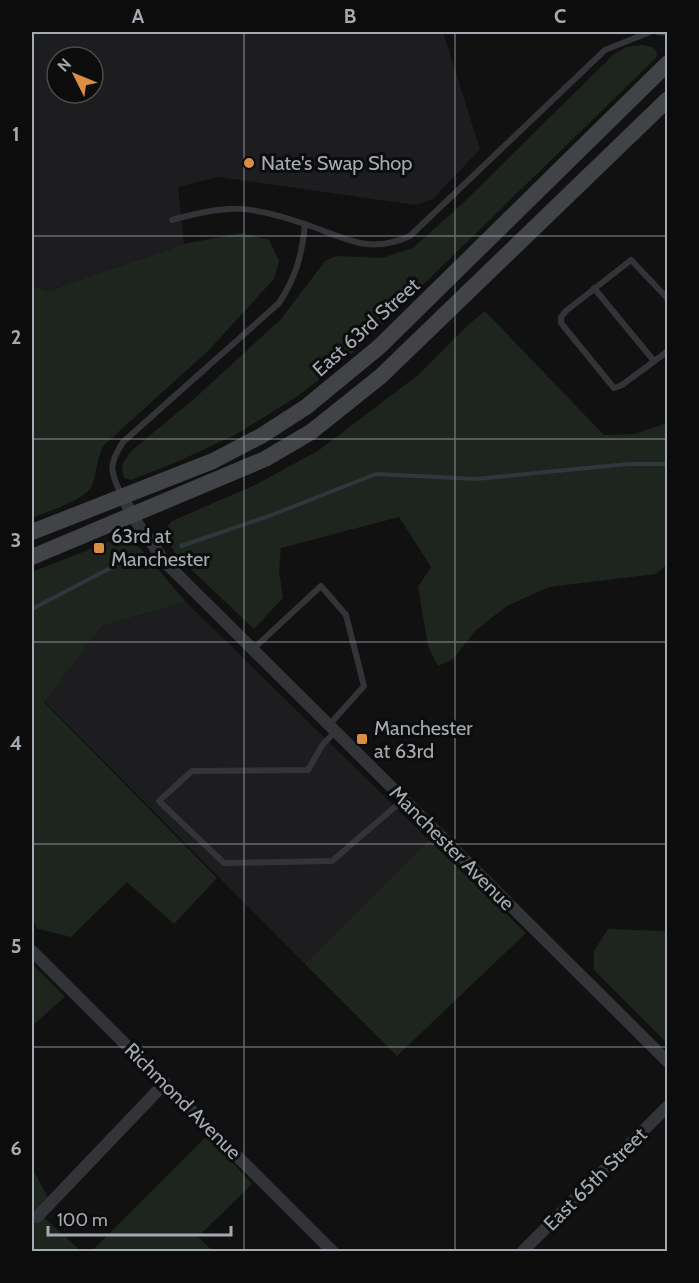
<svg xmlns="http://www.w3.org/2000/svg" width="699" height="1283" font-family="Cabin,sans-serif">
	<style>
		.built { fill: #1d1d1f; fill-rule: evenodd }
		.green { fill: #1e241e }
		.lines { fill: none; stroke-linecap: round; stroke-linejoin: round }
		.stream { stroke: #2e373b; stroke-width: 4 }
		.lane { stroke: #333437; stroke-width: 6 }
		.street { stroke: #333437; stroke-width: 12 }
		.secondary { stroke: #414346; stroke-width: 16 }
		.grid { fill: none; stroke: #a4aab1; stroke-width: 1.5; stroke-opacity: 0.55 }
		.poi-dot { fill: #d98e43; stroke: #0c0c0d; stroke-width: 2 }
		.labels { text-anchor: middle; stroke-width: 6; stroke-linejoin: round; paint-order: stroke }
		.poi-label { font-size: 20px; fill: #a4aab1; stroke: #0c0c0d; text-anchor: start }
		.street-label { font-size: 20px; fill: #a4aab1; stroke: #0c0c0d }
		.neatline { fill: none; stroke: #a4aab1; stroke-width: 2 }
		.grid-label { font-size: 20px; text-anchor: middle; font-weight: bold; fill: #a4aab1 }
	</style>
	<rect width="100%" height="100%" fill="#111112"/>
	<!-- built -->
	<g class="built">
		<path d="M32,32H443L480,149L433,199L416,205L218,177L178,187L184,244L48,291L32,285ZM57,57H93V93H57Z"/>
		<polygon points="186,602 429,840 305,964 44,701 102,626"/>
	</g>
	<!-- green -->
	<g class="green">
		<polygon points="642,45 652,47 657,52 656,58 354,352 298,396 235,435 177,462 131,480 124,478 122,471 123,463 131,451 195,398 281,319 325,261 336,256 382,258 413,248 464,202 613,55 626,47"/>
		<path d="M241,233L269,240L279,261L274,279L208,351L103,446C97,459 97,470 93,483C88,500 48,511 32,518V285L48,291L184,244Z"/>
		<polygon points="485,311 604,435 635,434 667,423 667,564 656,574 549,587 507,606 476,630 452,660 438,666 428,646 418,587 431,567 399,517 281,548 279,571 283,598 254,629 178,557 162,533 172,521 257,484 319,450 418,375 468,325"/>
		<polygon points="113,540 132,542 140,548 186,602 102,626 44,702 217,878 174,924 127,882 71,937 38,929 32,919 32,572"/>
		<polygon points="429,840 526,933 397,1056 305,964"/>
		<polygon points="608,929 667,931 667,1043 594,970 594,951"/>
		<polygon points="32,964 65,997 32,1026"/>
		<polygon points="208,1135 252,1184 198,1237 213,1251 91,1252"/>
		<polygon points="32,1168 51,1203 40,1214 81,1251 32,1251"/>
	</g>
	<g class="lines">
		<!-- stream -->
		<g class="stream">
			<polyline points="181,546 269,516 376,474 476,479 628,464 668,464"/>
			<polyline points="32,609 118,564"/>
		</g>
		<!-- lane -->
		<g class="lane">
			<polyline points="658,32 668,33"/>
			<path d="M172,220C229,204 249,205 305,224"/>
			<polyline points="594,288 654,361"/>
			<polyline points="668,299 631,260 566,311 561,317 561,323 614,388 622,385 668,351"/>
			<path d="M122,496C110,471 108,465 123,442L279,303C296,277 302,255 305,224C346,238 368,255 410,236L605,50L650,32"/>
			<polyline points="253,649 321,586 346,615 364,686 329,725"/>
			<polyline points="335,732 323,744 308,770 192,771 159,801 224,863 332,861 403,800"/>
		</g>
		<!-- street -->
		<g class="street">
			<polyline points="123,496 132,516 166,563 668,1062"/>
			<polyline points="32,951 333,1252"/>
			<polyline points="37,1217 165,1083"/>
			<polyline points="522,1252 668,1106"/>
		</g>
		<!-- secondary -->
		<g class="secondary">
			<polyline points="32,532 213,461 261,436 306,407 379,347 668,63"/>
			<polyline points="32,557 265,459 311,432 381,376 668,99"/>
		</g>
	</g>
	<!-- grid -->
	<path class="grid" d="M244,32V1252M455,32V1252M32,236H668M32,439H668M32,642H668M32,844H668M32,1047H668"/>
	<!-- markers -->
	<g class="poi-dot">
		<circle cx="249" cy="163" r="6"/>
		<rect x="93" y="542" width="12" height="12" rx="3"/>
		<rect x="356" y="733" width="12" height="12" rx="3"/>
	</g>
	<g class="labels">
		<!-- poi labels -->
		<g class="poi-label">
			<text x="261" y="170">Nate's Swap Shop</text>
			<text x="111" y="543">63rd at<tspan x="111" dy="23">Manchester</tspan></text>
			<text x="374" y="735">Manchester<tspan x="374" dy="23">at 63rd</tspan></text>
		</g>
		<!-- street labels -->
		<g class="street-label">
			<text transform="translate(366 327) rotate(-42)" y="7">East 63rd Street</text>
			<text transform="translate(452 848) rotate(45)" y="7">Manchester Avenue</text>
			<text transform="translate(183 1101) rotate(45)" y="7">Richmond Avenue</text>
			<text transform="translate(595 1179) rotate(-45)" y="7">East 65th Street</text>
		</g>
	</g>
	<!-- border -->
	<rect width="699" height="1283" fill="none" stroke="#0c0c0d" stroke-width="66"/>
	<!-- north arrow -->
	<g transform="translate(75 75) rotate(313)"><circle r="28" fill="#0c0c0d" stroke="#494b4f" stroke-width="1.5"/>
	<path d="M0-4.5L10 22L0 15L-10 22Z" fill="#d98e43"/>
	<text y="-9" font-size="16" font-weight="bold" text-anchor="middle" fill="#a4aab1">N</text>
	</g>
	<!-- scale -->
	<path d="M48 1226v9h183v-9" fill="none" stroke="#a4aab1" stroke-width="3"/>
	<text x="57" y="1226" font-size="18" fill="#a4aab1" stroke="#0c0c0d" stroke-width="4.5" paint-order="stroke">100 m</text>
	<rect x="33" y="33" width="633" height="1217" class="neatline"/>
	<g class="grid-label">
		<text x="138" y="23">A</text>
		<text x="350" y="23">B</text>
		<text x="560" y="23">C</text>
		<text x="16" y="141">1</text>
		<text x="16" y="344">2</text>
		<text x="16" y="547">3</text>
		<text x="16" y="750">4</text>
		<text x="16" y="953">5</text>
		<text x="16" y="1155">6</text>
	</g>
</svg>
